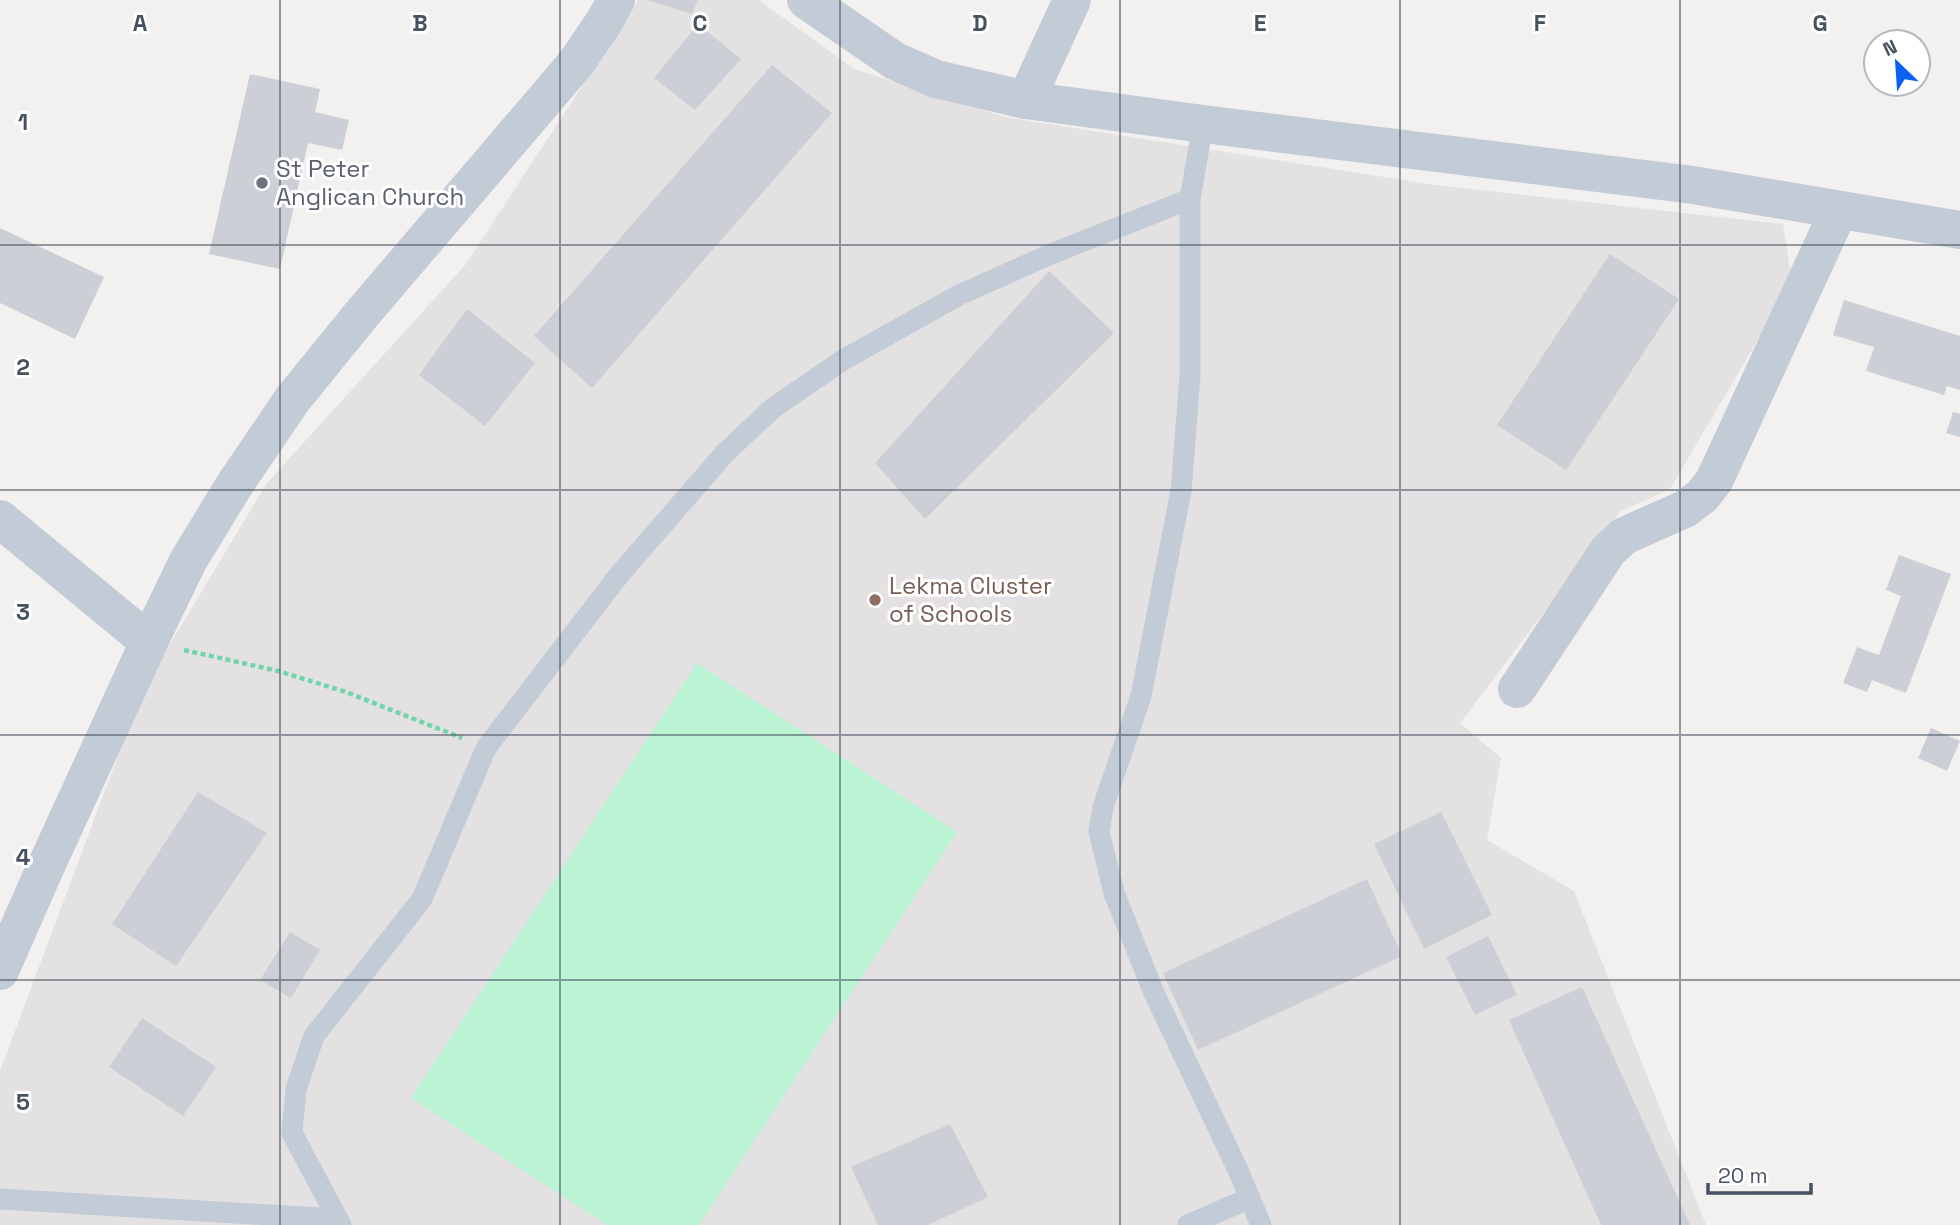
<svg xmlns="http://www.w3.org/2000/svg" width="1960" height="1225" font-family="'Space Grotesk',sans-serif">
	<style>
		.education { fill: #e4e1e2 }
		.green { fill: #bbf3d5 }
		.building { fill: #cccfd5 }
		.lines { fill: none; stroke-linecap: round; stroke-linejoin: round }
		.path { stroke: #70d5aa; stroke-width: 4.5; stroke-dasharray: 5 3.5; stroke-linecap: butt }
		.lane { stroke: #c3cbd6; stroke-width: 21 }
		.street { stroke: #c3cbd6; stroke-width: 38 }
		.grid { fill: none; stroke: #46525f; stroke-width: 2; stroke-opacity: 0.55 }
		.worship-dot { fill: #6b7280; stroke: #fff; stroke-width: 2.5 }
		.education-dot { fill: #8d6e63; stroke: #fff; stroke-width: 2.5 }
		.labels { text-anchor: middle; stroke-width: 6; stroke-linejoin: round; paint-order: stroke }
		.worship-label { font-size: 24px; fill: #5b616d; stroke: #fff; text-anchor: start }
		.education-label { font-size: 24px; fill: #785e54; stroke: #fff; text-anchor: start }
		.grid-label { font-size: 23px; text-anchor: middle; font-weight: bold; fill: #46525f; stroke: #fff; stroke-width: 6; stroke-linejoin: round; paint-order: stroke }
	</style>
	<rect width="100%" height="100%" fill="#f3f0f0"/>
	<!-- education -->
	<polygon class="education" points="638,0 759,0 854,69 1005,117 1435,185 1783,224 1792,282 1670,489 1621,511 1460,723 1501,758 1487,840 1574,891 1706,1225 0,1225 0,1071 143,689 267,483 466,264"/>
	<!-- green -->
	<polygon class="green" points="697,663 957,832 699,1225 607,1225 411,1098"/>
	<!-- building -->
	<g class="building">
		<polygon points="647,0 698,0 692,14"/>
		<polygon points="698,24 741,59 695,110 654,78"/>
		<polygon points="772,65 832,113 592,388 534,336"/>
		<polygon points="250,74 320,89 315,112 349,120 342,150 308,143 280,269 209,254"/>
		<polygon points="0,228 104,277 75,339 0,303"/>
		<polygon points="1610,254 1679,299 1566,470 1497,425"/>
		<polygon points="1049,271 1114,333 925,519 875,463"/>
		<polygon points="1844,300 1960,336 1960,390 1947,386 1944,395 1866,371 1874,347 1833,335"/>
		<polygon points="467,309 535,363 485,426 419,375"/>
		<polygon points="1953,412 1960,414 1960,437 1946,433"/>
		<polygon points="1899,555 1951,574 1906,693 1872,680 1867,692 1843,683 1857,647 1879,655 1901,596 1886,590"/>
		<polygon points="1931,728 1960,741 1947,771 1918,758"/>
		<polygon points="198,792 267,833 176,966 112,924"/>
		<polygon points="1441,812 1492,915 1424,949 1374,844"/>
		<polygon points="1367,879 1402,956 1198,1050 1163,973"/>
		<polygon points="290,932 320,950 291,998 260,980"/>
		<polygon points="1488,936 1517,995 1475,1015 1446,957"/>
		<polygon points="1582,987 1690,1225 1601,1225 1509,1020"/>
		<polygon points="142,1018 216,1067 183,1116 109,1067"/>
		<polygon points="950,1124 988,1197 928,1225 878,1225 851,1167"/>
	</g>
	<g class="lines">
		<!-- path -->
		<polyline class="path" points="184,650 278,671 346,692 462,738"/>
		<!-- lane -->
		<g class="lane">
			<polyline points="1203,124 1190,199 1190,376 1181,491 1141,696 1103,807 1099,832 1114,893 1154,993 1238,1170 1261,1225"/>
			<polyline points="0,1199 337,1219"/>
			<polyline points="341,1225 292,1133 296,1089 314,1036 422,899 486,748 619,575 725,453 773,408 843,360 959,295 1051,254 1190,199"/>
			<polyline points="1188,1225 1250,1198"/>
		</g>
		<!-- street -->
		<g class="street">
			<polyline points="806,0 895,61 936,79 1026,100 1203,124 1693,185 1960,230"/>
			<polyline points="1026,100 1072,0"/>
			<polyline points="0,519 149,642"/>
			<polyline points="1517,689 1608,551 1624,536 1685,509 1702,496 1714,481 1839,210"/>
			<polyline points="0,971 42,875 149,642 188,561 235,484 292,400 361,315 576,63 604,22 616,0"/>
		</g>
	</g>
	<!-- grid -->
	<path class="grid" d="M280,0V1225M560,0V1225M840,0V1225M1120,0V1225M1400,0V1225M1680,0V1225M0,245H1960M0,490H1960M0,735H1960M0,980H1960"/>
	<!-- markers -->
	<circle class="worship-dot" cx="262" cy="183" r="7"/>
	<circle class="education-dot" cx="875" cy="600" r="7"/>
	<g class="labels">
		<!-- worship labels -->
		<g class="worship-label">
			<text x="276" y="177">St Peter<tspan x="276" dy="28">Anglican Church</tspan></text>
		</g>
		<!-- education labels -->
		<g class="education-label">
			<text x="889" y="594">Lekma Cluster<tspan x="889" dy="28">of Schools</tspan></text>
		</g>
	</g>
	<g class="grid-label">
		<text x="140" y="31">A</text>
		<text x="420" y="31">B</text>
		<text x="700" y="31">C</text>
		<text x="980" y="31">D</text>
		<text x="1260" y="31">E</text>
		<text x="1540" y="31">F</text>
		<text x="1820" y="31">G</text>
		<text x="23" y="130">1</text>
		<text x="23" y="375">2</text>
		<text x="23" y="620">3</text>
		<text x="23" y="865">4</text>
		<text x="23" y="1110">5</text>
	</g>
	<!-- north arrow -->
	<g transform="translate(1897 63) rotate(335)"><circle r="33" fill="#ffffff" stroke="#b5babf" stroke-width="2"/>
	<path d="M0-5L12 26L0 18L-12 26Z" fill="#0960f3"/>
	<text y="-10" font-size="19" font-weight="bold" text-anchor="middle" fill="#46525f">N</text>
	</g>
	<!-- scale -->
	<path d="M1708 1183v10h103v-10" fill="none" stroke="#46525f" stroke-width="3.5"/>
	<text x="1718" y="1183" font-size="21" fill="#46525f" stroke="#ffffff" stroke-width="5" paint-order="stroke">20 m</text>
</svg>
